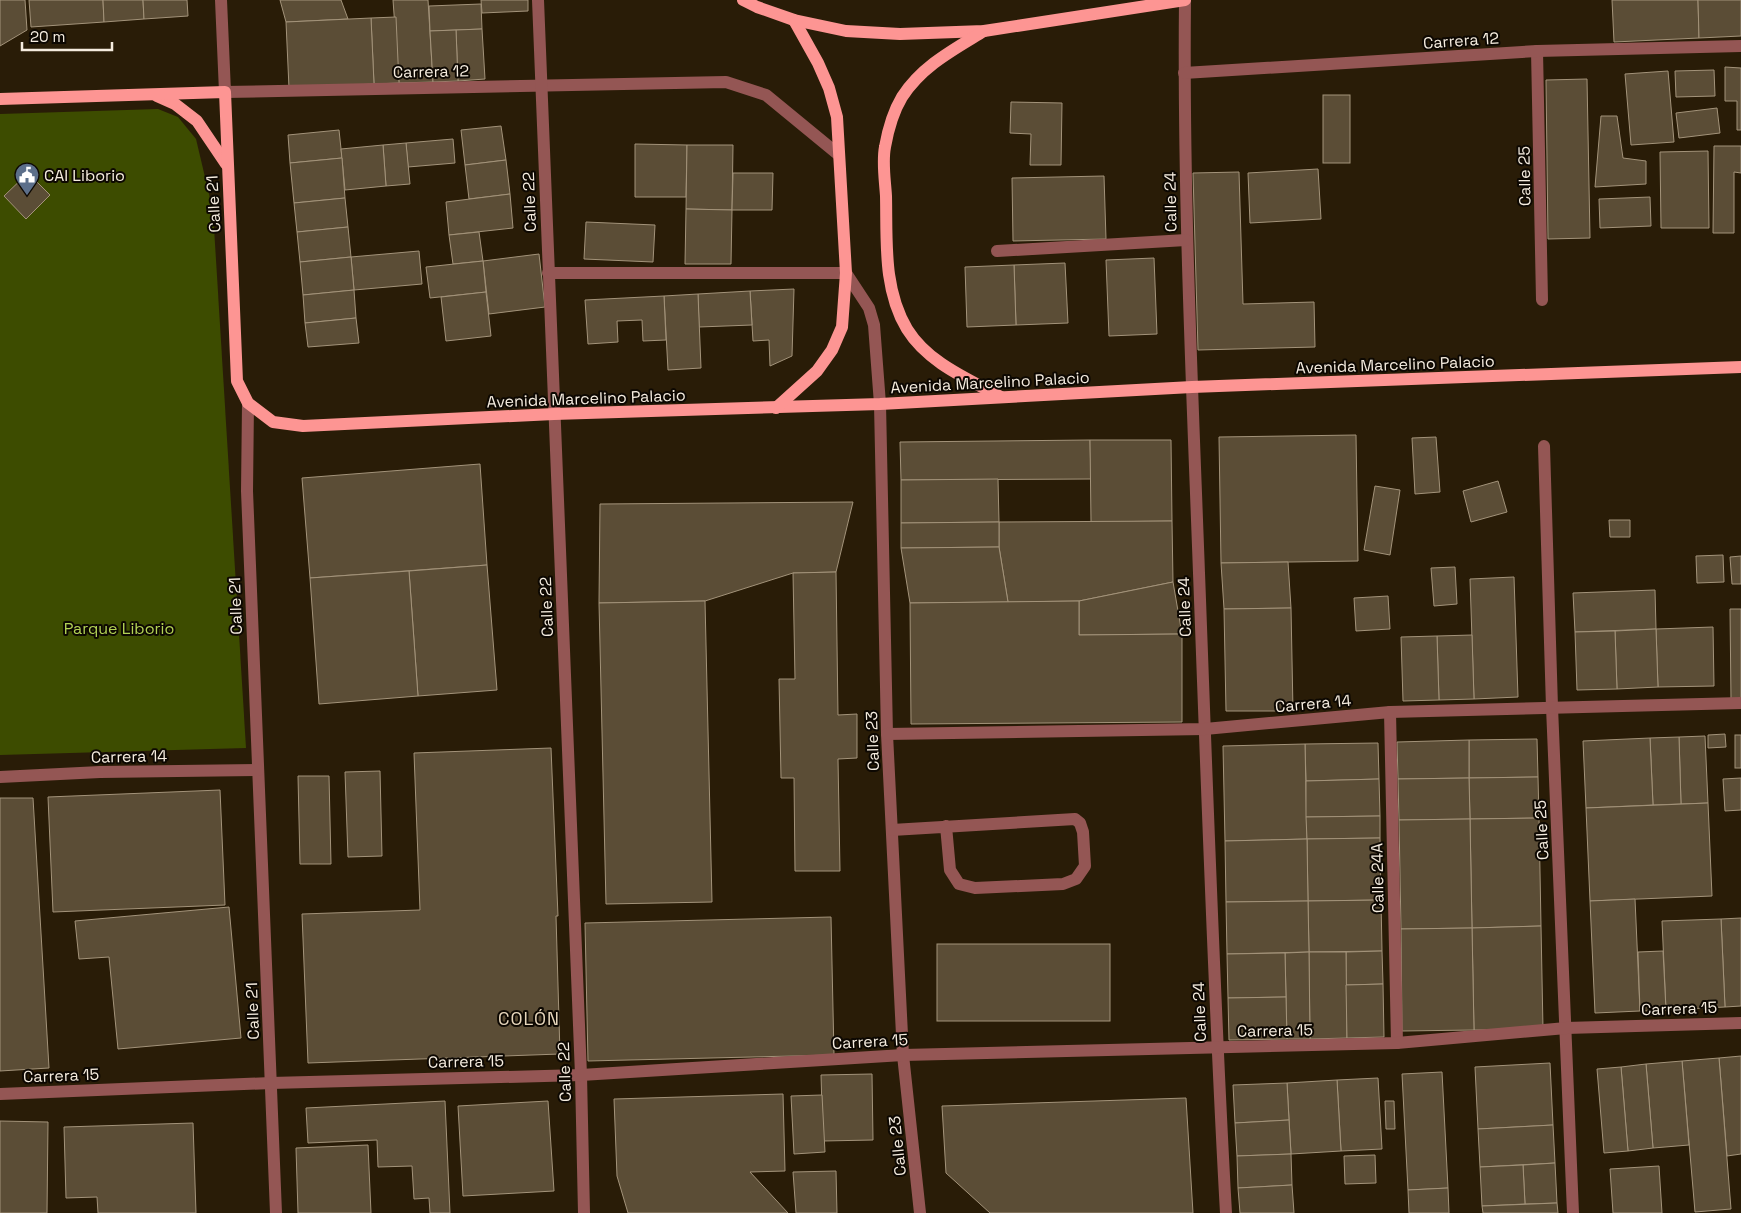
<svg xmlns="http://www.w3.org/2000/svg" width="1741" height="1213" font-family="'Space Grotesk',sans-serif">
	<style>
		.green { fill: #3d4c00 }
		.building { fill: #5b4d36; stroke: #a3937a }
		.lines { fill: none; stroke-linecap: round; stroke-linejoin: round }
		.minor { stroke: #945654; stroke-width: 12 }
		.major { stroke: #fd9593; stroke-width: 12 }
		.labels { text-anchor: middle; stroke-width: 4; stroke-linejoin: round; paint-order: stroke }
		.street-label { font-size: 16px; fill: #f5ecdf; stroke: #0d0802 }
		.poi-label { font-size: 16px; fill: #f5ecdf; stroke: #0d0802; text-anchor: start }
		.park-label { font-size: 16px; fill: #b3d255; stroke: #0d0802 }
		.neighbourhood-label { font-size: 18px; letter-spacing: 1px; fill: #e7d6bc; stroke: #0d0802 }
	</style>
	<rect width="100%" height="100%" fill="#291c07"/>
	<!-- green -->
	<polygon class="green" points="158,109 178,117 196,139 213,211 246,748 0,755 0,114"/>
	<!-- building -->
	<g class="building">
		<polygon points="0,0 25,0 27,30 0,46"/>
		<polygon points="29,0 103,0 104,22 31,27"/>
		<polygon points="103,0 143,0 144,19 104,22"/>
		<polygon points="143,0 187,0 188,16 144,19"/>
		<polygon points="280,0 341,0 348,19 286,22"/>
		<polygon points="393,0 428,0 433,82 399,83"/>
		<polygon points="481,0 528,0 528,11 482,13"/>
		<polygon points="1612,0 1698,0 1699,38 1614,42"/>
		<polygon points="1698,0 1741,0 1741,36 1699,38"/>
		<polygon points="481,4 482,29 430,31 429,6"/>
		<polygon points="396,17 399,83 374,84 371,18"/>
		<polygon points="371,18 374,84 289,88 286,22"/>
		<polygon points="482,29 485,79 458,81 456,30"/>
		<polygon points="456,30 458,81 433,82 430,31"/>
		<polygon points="1725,67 1741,68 1741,130 1737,130 1737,101 1725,101"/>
		<polygon points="1714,70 1715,96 1676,97 1675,71"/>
		<polygon points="1668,71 1674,142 1631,145 1625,74"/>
		<polygon points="1587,79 1590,238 1548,239 1546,80"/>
		<rect x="1323" y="95" width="27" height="68"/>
		<polygon points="1011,102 1062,103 1061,165 1030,165 1031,134 1010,133"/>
		<polygon points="1717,108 1720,133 1679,138 1676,113"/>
		<polygon points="1601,116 1617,116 1623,158 1646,161 1646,184 1595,187"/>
		<polygon points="501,126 506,160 465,165 461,130"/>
		<polygon points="339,130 342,158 290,163 288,135"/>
		<polygon points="453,139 455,163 408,167 406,143"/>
		<polygon points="406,143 410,184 386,186 383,145"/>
		<polygon points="635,144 687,145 686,197 635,197"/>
		<polygon points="383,145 386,186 345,190 341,149"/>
		<polygon points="687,145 733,145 732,210 686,209"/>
		<polygon points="1714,146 1741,146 1741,173 1734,172 1734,233 1713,233"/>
		<polygon points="1708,151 1709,228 1661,228 1660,152"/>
		<polygon points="342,158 345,198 294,203 290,163"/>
		<polygon points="506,160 510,194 469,199 465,165"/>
		<polygon points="1318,169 1321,219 1250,223 1248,173"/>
		<polygon points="1239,172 1243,304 1314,302 1315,347 1198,350 1193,173"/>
		<polygon points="28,173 50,195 26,219 4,196"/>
		<polygon points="733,173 773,173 772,210 732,210"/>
		<polygon points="1104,176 1106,239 1013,241 1012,178"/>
		<polygon points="510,194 513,228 449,235 446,202"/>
		<polygon points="1650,197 1651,226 1600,228 1599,199"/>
		<polygon points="345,198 348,227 297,232 294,203"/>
		<polygon points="686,209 732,210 731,264 685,264"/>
		<polygon points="586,222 655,225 653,262 584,259"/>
		<polygon points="348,227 351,257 300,262 297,232"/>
		<polygon points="479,232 483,261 453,264 449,235"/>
		<polygon points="419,251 422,284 354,290 351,257"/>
		<polygon points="539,254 545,307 489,314 483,261"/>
		<polygon points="351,257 354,290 303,295 300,262"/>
		<polygon points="1154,258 1157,334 1109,336 1106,260"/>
		<polygon points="483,261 486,292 430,298 426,267"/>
		<polygon points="1065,263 1068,323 1016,325 1014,265"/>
		<polygon points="1014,265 1016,325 967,327 965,267"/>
		<polygon points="794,289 792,356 770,366 769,340 753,341 750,291"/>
		<polygon points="354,290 356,318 305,323 303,295"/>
		<polygon points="750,291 752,325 699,327 698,294"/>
		<polygon points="486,292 491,336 446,341 441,297"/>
		<polygon points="698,294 701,368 668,370 664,296"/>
		<polygon points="664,296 666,340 643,341 642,320 617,321 618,342 588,344 585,300"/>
		<polygon points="356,318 359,343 308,347 305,323"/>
		<polygon points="1356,435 1358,561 1221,563 1219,437"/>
		<polygon points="1436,437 1440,492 1415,494 1412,438"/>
		<polygon points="1090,440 1091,479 901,480 900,442"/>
		<polygon points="1090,440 1171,440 1172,521 1091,522"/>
		<polygon points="480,464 487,565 310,578 302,478"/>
		<polygon points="998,479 999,522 901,523 901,480"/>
		<polygon points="1498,481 1507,512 1471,522 1463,491"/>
		<polygon points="1375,486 1400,490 1390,555 1364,550"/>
		<polygon points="853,502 836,572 793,573 705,601 599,603 600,504"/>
		<polygon points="1609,520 1630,520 1630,537 1610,537"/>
		<polygon points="1172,521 1173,582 1079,601 1008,602 999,547 999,522"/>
		<polygon points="999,522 999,547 901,548 901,523"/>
		<polygon points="999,547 1008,602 910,603 901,548"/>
		<polygon points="1723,555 1724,582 1697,583 1696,556"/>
		<polygon points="1741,556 1741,584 1732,584 1730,557"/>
		<polygon points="1288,562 1291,608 1224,609 1221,563"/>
		<polygon points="487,565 497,690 418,696 409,571"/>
		<polygon points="1455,567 1457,604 1434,606 1431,568"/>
		<polygon points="409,571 418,696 319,704 310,578"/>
		<polygon points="836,572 838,715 857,714 857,758 838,759 840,871 795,871 794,778 781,778 779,679 795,679 793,573"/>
		<polygon points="1514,577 1518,697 1474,699 1470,579"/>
		<polygon points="1173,582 1182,634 1079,635 1079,601"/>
		<polygon points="1655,590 1656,629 1575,632 1573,593"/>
		<polygon points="1388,596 1390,629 1356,631 1354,598"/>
		<polygon points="705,601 712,902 606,904 599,603"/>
		<polygon points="1079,601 1079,635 1182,634 1182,722 911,724 910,603"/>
		<polygon points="1291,608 1293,711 1226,711 1224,609"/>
		<polygon points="1730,609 1741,609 1741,700 1731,700"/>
		<polygon points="1713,627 1714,686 1658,687 1656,629"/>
		<polygon points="1656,629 1658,687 1617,689 1615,631"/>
		<polygon points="1615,631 1617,689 1577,690 1575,632"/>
		<polygon points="1472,635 1474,699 1439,700 1437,636"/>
		<polygon points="1437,636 1439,700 1403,701 1401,637"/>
		<polygon points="1725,734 1726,747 1708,748 1708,735"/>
		<rect x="1735" y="735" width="6" height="33"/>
		<polygon points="1705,736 1708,803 1681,804 1679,737"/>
		<polygon points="1679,737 1681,804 1653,805 1650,738"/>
		<polygon points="1650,738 1653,805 1586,808 1583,741"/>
		<polygon points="1537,739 1538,777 1469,778 1469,740"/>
		<polygon points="1469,740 1469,778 1398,779 1397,742"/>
		<polygon points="1378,743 1379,779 1306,781 1305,744"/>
		<polygon points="1305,744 1307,839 1225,841 1223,746"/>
		<polygon points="551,748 558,916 556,916 560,1054 308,1063 302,914 420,910 414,753"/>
		<polygon points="380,771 382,856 348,857 345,772"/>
		<polygon points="298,776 329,776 331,864 300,864"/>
		<polygon points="1538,777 1539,818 1470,819 1469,778"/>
		<polygon points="1469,778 1470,819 1399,820 1398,779"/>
		<polygon points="1741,778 1741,810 1725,811 1723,779"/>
		<polygon points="1379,779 1380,816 1306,817 1306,781"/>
		<polygon points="220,790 225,905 53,912 48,797"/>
		<polygon points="0,798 33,798 49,1068 0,1071"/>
		<polygon points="1708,803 1712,896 1590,901 1586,808"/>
		<polygon points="1380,816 1380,838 1307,839 1306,817"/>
		<polygon points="1539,818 1541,926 1472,928 1470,819"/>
		<polygon points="1470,819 1472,928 1401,929 1399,820"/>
		<polygon points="1380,838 1381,900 1308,901 1307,839"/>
		<polygon points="1307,839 1308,901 1226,902 1225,841"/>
		<polygon points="1635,899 1640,1011 1595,1013 1590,901"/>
		<polygon points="1381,900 1382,951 1309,952 1308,901"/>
		<polygon points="1308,901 1309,952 1227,954 1226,902"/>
		<polygon points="229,907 241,1038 118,1049 109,957 79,959 75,921"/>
		<polygon points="831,917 834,1055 588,1061 585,923"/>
		<polygon points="1741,918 1741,1006 1725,1007 1721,919"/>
		<polygon points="1721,919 1725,1007 1666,1010 1662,921"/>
		<polygon points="1541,926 1543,1029 1474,1030 1472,928"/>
		<polygon points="1472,928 1474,1030 1402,1031 1401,929"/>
		<rect x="937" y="944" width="173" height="77"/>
		<polygon points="1382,951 1383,984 1346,985 1346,952"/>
		<polygon points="1663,951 1666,1010 1640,1011 1638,952"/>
		<polygon points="1309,952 1346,952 1347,1038 1310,1039"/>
		<polygon points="1309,952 1310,1039 1287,1039 1285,953"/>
		<polygon points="1285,953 1286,997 1228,998 1227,954"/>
		<polygon points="1383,984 1384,1037 1347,1038 1346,985"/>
		<polygon points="1286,997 1287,1039 1229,1040 1228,998"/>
		<polygon points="1741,1056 1741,1154 1727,1156 1719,1058"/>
		<polygon points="1719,1058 1731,1209 1695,1212 1682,1061"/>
		<polygon points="1682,1061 1689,1145 1653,1148 1646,1064"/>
		<polygon points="1550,1063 1553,1125 1478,1129 1475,1067"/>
		<polygon points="1646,1064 1653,1148 1628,1151 1621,1067"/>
		<polygon points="1621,1067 1628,1151 1604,1153 1597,1069"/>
		<polygon points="1442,1072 1448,1188 1408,1190 1402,1074"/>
		<polygon points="872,1074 873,1140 823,1141 821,1075"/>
		<polygon points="1378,1078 1382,1149 1341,1151 1337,1080"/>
		<polygon points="1337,1080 1341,1151 1291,1154 1287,1083"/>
		<polygon points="1287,1083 1289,1120 1235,1123 1233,1085"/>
		<polygon points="783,1094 785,1171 750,1172 788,1213 628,1213 617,1176 614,1099"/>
		<polygon points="822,1095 825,1152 794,1154 791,1096"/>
		<polygon points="1186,1098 1193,1213 990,1213 946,1173 942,1106"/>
		<polygon points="445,1101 450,1213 430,1213 429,1198 414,1199 412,1166 378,1167 377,1140 308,1143 306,1108"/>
		<polygon points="548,1101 554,1191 463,1196 458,1106"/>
		<polygon points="1385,1101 1394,1101 1395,1129 1386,1129"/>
		<polygon points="1289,1120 1291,1154 1237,1156 1235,1123"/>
		<polygon points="0,1121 48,1122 47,1213 0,1213"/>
		<polygon points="193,1123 196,1213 98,1213 97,1197 66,1198 64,1127"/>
		<polygon points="1553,1125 1555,1163 1480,1167 1478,1129"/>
		<polygon points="368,1145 371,1213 298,1213 296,1148"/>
		<polygon points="1291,1154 1292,1185 1238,1188 1237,1156"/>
		<polygon points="1375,1155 1376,1183 1345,1184 1344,1156"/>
		<polygon points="1555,1163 1557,1203 1525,1204 1523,1165"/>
		<polygon points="1523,1165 1525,1204 1482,1206 1480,1167"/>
		<polygon points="1659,1166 1662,1213 1613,1213 1610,1169"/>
		<polygon points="836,1171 837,1213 796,1213 793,1172"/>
		<polygon points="1292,1185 1294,1213 1240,1213 1238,1188"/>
		<polygon points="1448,1188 1449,1213 1409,1213 1408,1190"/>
		<polygon points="1557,1203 1558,1213 1483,1213 1482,1206"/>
	</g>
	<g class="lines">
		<!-- minor -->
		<g class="minor">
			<polyline points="221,0 225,92 726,82 766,95 839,155"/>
			<polyline points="538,0 581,1075 584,1213"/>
			<path d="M1185,0C1183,191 1192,382 1199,573C1207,786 1214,1000 1226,1213"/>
			<polyline points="1537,51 1542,300"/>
			<polyline points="1184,73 1537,51 1741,46"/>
			<polyline points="997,251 1186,240"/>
			<polyline points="548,273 846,273 869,308 874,325 880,404 887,734 903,1055 920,1213"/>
			<polyline points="248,403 247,491 276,1213"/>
			<polyline points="1544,446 1552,707 1573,1213"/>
			<polyline points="1390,712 1397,1043"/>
			<polyline points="887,734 1205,729 1390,712 1741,703"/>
			<polyline points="0,777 100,772 258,770"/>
			<polyline points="892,830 1075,819 1080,823 1083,832 1085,866 1076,879 1063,884 975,888 959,884 950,870 946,826"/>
			<polyline points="0,1094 271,1083 581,1075 903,1055 1397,1043 1566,1028 1741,1023"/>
		</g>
		<!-- major -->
		<g class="major">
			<polyline points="743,0 757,7 794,20 846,31 900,34 984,31 1185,0"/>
			<path d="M984,31C953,50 922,66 902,97C893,112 888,130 885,147C882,162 885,180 886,196C887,241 883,289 907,329C928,363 968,379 1001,397"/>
			<polyline points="157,96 175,104 197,121 226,164"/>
			<polyline points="0,99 225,92 237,381 248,403 273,422 303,426 554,414 880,404 1192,387 1741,367"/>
			<polyline points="776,408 817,371 832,350 842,327 846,273 837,117 829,88 818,63 794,20"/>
		</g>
	</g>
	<!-- icons -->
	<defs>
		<symbol id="civic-pin" viewBox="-11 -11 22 30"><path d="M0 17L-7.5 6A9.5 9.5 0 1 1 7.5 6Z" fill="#5c6f8a" stroke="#0d0802"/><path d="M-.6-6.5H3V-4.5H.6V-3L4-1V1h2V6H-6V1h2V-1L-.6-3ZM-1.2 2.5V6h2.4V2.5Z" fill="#fff"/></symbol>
	</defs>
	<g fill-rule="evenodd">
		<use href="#civic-pin" x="13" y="161" width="28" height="38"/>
	</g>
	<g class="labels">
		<!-- street labels -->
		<g class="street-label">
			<text transform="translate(1461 40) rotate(-4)" y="6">Carrera 12</text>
			<text transform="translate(431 71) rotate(-1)" y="6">Carrera 12</text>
			<text transform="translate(1524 176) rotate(-91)" y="6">Calle 25</text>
			<text transform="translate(529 202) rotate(-92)" y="6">Calle 22</text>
			<text transform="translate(1170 202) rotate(-91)" y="6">Calle 24</text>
			<text transform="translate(213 204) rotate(-93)" y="6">Calle 21</text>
			<text transform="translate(1395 364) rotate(-2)" y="6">Avenida Marcelino Palacio</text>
			<text transform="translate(990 382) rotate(-3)" y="6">Avenida Marcelino Palacio</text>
			<text transform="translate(586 398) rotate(-2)" y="6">Avenida Marcelino Palacio</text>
			<text transform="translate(235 606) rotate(-92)" y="6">Calle 21</text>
			<text transform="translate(546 607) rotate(-92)" y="6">Calle 22</text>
			<text transform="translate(1184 607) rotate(-92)" y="6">Calle 24</text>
			<text transform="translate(1313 703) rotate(-5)" y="6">Carrera 14</text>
			<text transform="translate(872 741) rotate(-92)" y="6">Calle 23</text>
			<text transform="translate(129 756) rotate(-1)" y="6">Carrera 14</text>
			<text transform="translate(1541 830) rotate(-93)" y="6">Calle 25</text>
			<text transform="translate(1377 878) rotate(-91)" y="6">Calle 24A</text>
			<text transform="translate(1679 1008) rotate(-2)" y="6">Carrera 15</text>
			<text transform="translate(252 1011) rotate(-92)" y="6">Calle 21</text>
			<text transform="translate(1199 1012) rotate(-92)" y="6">Calle 24</text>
			<text transform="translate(1275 1030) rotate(-1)" y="6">Carrera 15</text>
			<text transform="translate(870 1041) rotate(-3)" y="6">Carrera 15</text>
			<text transform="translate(466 1061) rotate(-1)" y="6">Carrera 15</text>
			<text transform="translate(564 1072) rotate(-92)" y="6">Calle 22</text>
			<text transform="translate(61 1075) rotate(-2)" y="6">Carrera 15</text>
			<text transform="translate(897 1146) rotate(-96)" y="6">Calle 23</text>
		</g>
		<!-- poi labels -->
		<g class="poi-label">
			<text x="44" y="181">CAI Liborio</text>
		</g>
		<!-- park labels -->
		<g class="park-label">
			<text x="119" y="634">Parque Liborio</text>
		</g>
		<!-- neighbourhood labels -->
		<g class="neighbourhood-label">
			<text x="529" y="1025">COLÓN</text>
		</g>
	</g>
	<!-- scale -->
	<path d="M22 42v8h90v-8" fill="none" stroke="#f5ecdf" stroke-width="2.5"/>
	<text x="30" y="42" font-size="15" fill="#f5ecdf" stroke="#0d0802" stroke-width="4" paint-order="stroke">20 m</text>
</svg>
